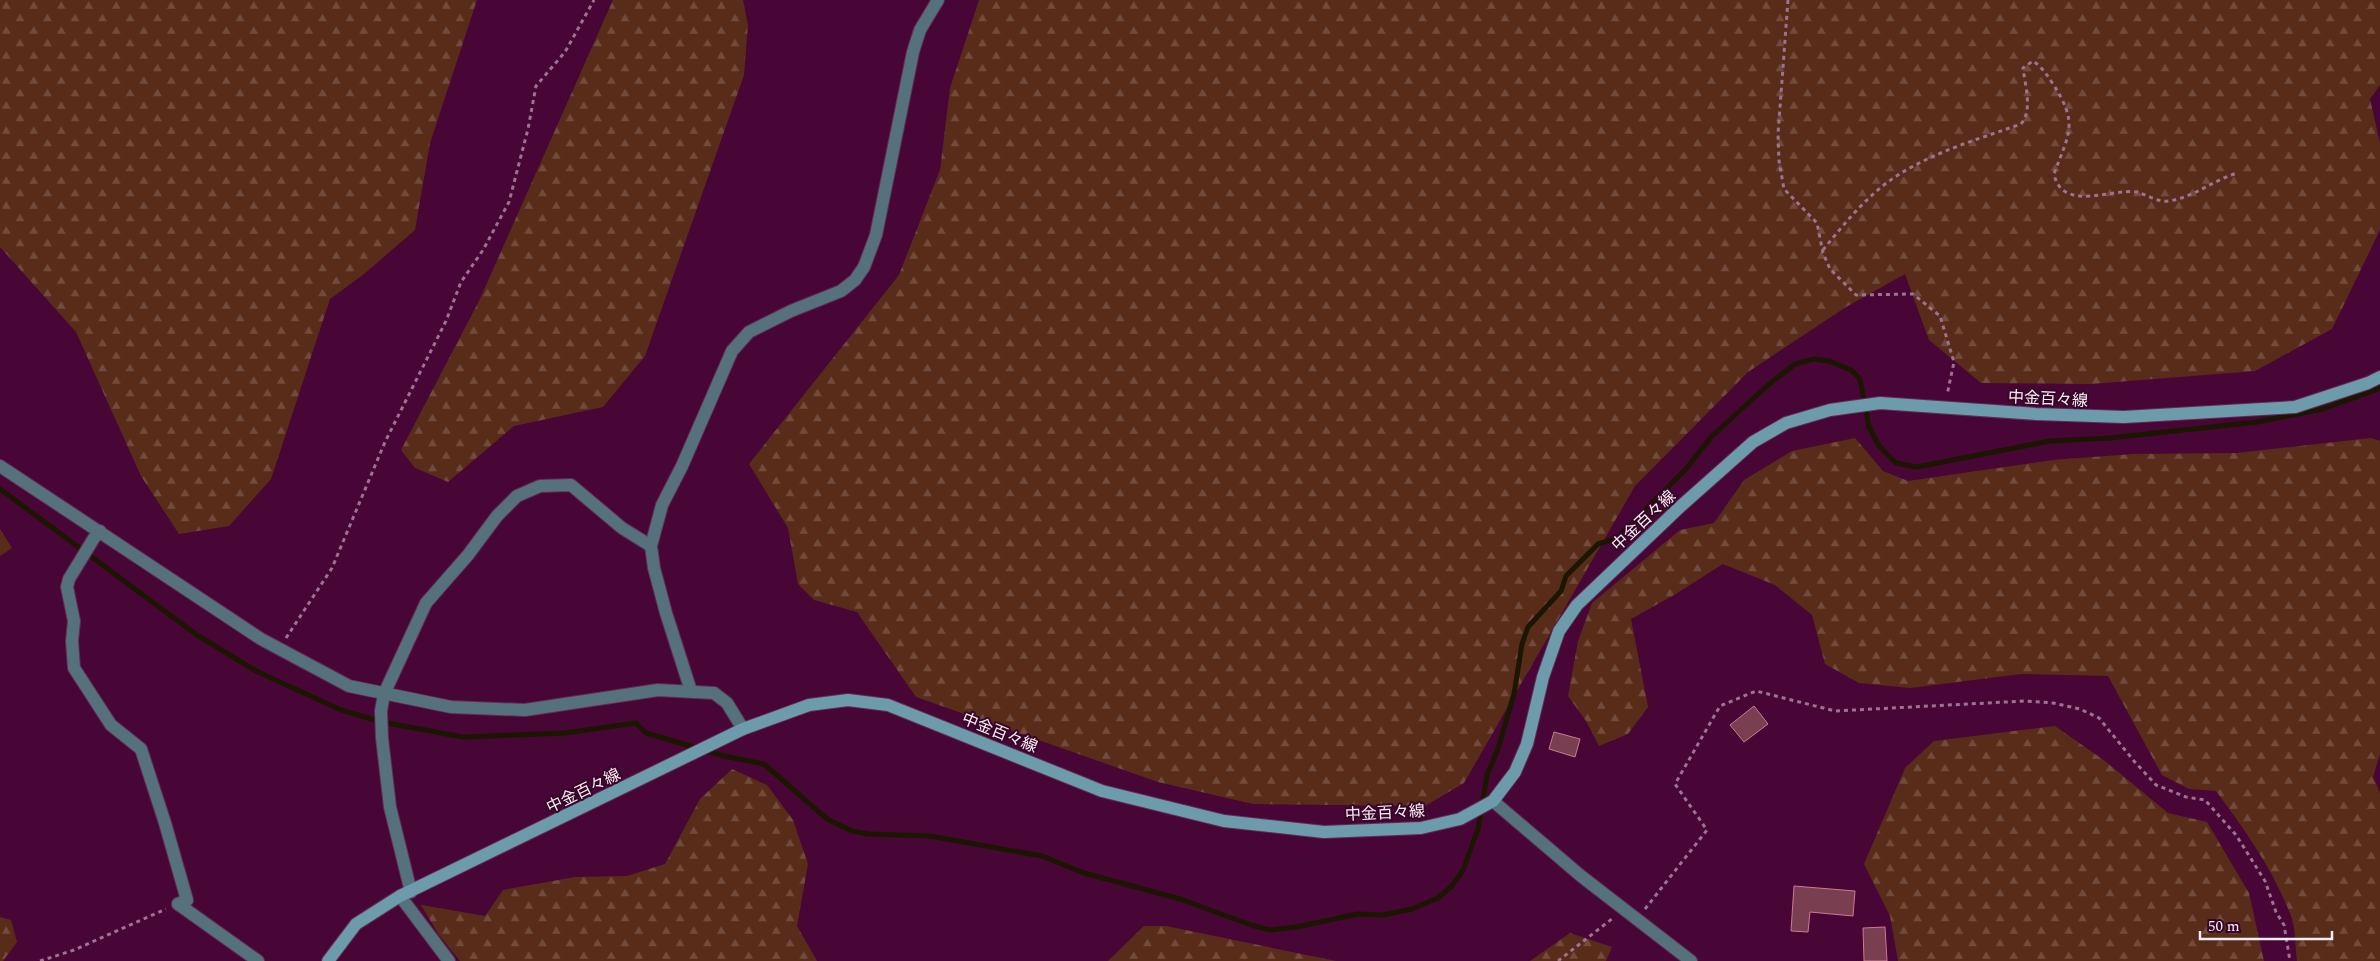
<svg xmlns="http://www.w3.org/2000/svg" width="2380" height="961" font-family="Spectral,'Noto Sans JP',serif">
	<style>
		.forest { fill: url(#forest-firs) }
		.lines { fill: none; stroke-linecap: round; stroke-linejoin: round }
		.stream { stroke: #1b1600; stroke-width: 5 }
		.building { fill: #793f50; stroke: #cd7991 }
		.minor-casing { stroke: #642b54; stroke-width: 14 }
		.tertiary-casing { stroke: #642b54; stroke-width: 14 }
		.secondary-casing { stroke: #642b54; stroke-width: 14 }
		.path { stroke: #9d7390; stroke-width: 3; stroke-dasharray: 4 4; stroke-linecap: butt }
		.minor { stroke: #54717c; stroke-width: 12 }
		.tertiary { stroke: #54717c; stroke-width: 12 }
		.secondary { stroke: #6c9bac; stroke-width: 12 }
		.labels { text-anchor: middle; stroke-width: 4; stroke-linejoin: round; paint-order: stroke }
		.street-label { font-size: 16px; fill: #fdedf6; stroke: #360628 }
	</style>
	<defs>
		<pattern id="forest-firs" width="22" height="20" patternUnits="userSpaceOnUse" patternTransform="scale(1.25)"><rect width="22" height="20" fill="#592c1a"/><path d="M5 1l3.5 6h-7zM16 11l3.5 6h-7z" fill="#724b3c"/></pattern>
	</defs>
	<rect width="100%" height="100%" fill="#470635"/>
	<!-- forest -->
	<g class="forest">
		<polygon points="0,0 477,0 430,143 415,230 364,274 330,299 271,479 229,526 179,534 141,476 76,332 0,247"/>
		<polygon points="613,0 743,0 748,25 744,75 645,356 603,407 514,426 448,482 415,468 401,450 479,301"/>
		<polygon points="979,0 2380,0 2380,85 2370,99 2380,143 2380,230 2332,329 2255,371 2091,384 1981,383 1929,340 1905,274 1846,307 1748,372 1635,486 1464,783 1425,806 1253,804 1158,782 916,697 857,612 814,600 798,584 788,528 749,464 899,275 940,170 950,88"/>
		<path d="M1855,438L1883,471L1908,481L2053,460L2133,454L2236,453L2371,438L2380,441V754L2373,777L2380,793V961H2297C2295,948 2296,932 2292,919C2275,872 2245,830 2216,791L2189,789L2162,775L2108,676L2021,674L1910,688L1859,683L1825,664L1812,615L1775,585L1723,564L1674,595L1631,619L1648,707L1628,734L1599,746L1586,721L1568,696L1578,641L1592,603L1680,530L1714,523L1744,480L1792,451Z"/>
		<polygon points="0,529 12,548 0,556"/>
		<polygon points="2055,726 2105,761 2168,813 2207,822 2249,893 2264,961 1898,961 1890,916 1864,864 1905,768 1934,741"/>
		<polygon points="732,769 767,785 793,820 808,864 797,926 817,961 460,961 439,935 421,905 485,916 503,890 575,877 627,876 665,864 700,799"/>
		<polygon points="0,917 11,920 17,942 3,961 0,961"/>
		<polygon points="1144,926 1166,926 1336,961 1108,961"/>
		<polygon points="1570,933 1612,947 1606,961 1530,961"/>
	</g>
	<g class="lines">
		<!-- stream -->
		<polyline class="stream" points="0,489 197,635 256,671 341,710 382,722 463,737 565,733 636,723 646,733 724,756 764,764 827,819 852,831 868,834 930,836 1042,856 1084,873 1180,899 1251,925 1270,930 1296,927 1358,914 1383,915 1412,909 1438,898 1452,886 1463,870 1478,829 1487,775 1498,749 1514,694 1522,644 1528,627 1561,591 1566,576 1598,544 1617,538 1686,469 1711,437 1768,385 1795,364 1814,359 1829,361 1851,370 1860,379 1869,427 1879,446 1896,463 1917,467 2050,441 2110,438 2257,422 2323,409 2380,388"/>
	</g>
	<!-- building -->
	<g class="building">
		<polygon points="1754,706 1768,724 1744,742 1730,725"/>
		<polygon points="1554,732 1580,739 1575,757 1549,749"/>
		<polygon points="1794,886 1855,891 1853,916 1810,912 1808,932 1791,931"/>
		<polygon points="1885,927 1887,961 1864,961 1863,928"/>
	</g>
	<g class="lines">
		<defs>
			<g id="minor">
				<polyline points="100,531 94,538 69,579 67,587 74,621 72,641 74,668 111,725 141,749 165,823 187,900 178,904"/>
				<polyline points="691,691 666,613 654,568 651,546 662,505 682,466 732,351 749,332 791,311 841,291 855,280 864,267 876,235 913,52 920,30 938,0"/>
				<polyline points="1493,801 1581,876 1691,961"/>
				<polyline points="411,892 390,807 382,738 381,711 384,694 426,603 468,555 497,516 517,496 540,486 571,485 622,528 651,546"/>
				<polyline points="400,896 449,961"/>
				<polyline points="178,904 258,961"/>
			</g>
			<polyline id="tertiary" points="0,466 261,639 349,686 451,707 525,710 658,690 714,693 727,703 743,729"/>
			<polyline id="secondary" points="328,961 356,924 400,896 743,729 809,705 848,700 888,705 1102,791 1224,821 1324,832 1421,828 1460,819 1493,801 1515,772 1527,744 1543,677 1559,631 1577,605 1681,506 1753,442 1786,423 1830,410 1880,403 2036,414 2124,417 2295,407 2368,383 2380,377"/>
		</defs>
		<!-- minor casing -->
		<use href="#minor" class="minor-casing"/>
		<!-- tertiary casing -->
		<use href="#tertiary" class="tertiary-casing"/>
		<!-- secondary casing -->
		<use href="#secondary" class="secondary-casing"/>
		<!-- path -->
		<g class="path">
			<polyline points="1788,0 1778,134 1779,161 1784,189 1817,223 1823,253 1830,269 1856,295 1913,294 1940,316 1954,362 1947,395"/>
			<path d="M1823,250C1845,223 1868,194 1898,175C1936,151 1979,139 2021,124C2033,110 2025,85 2023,68L2033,61C2042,67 2047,75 2053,84C2079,124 2069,133 2054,174C2062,213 2113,188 2136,192C2147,194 2158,203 2169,201C2194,197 2214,180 2237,173"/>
			<polyline points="286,638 332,568 385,442 446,321 461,282 483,250 509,202 528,129 536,86 565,52 594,0"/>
			<polyline points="1645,909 1707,830 1675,784 1720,706 1756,691 1835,711 2025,701 2053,703 2080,709 2099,718 2134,761 2156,785 2186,797 2205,800 2236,835 2265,881 2276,912 2284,925 2290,961"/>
			<polyline points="40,961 74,950 166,909"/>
			<polyline points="1558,961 1613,918"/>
		</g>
		<!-- minor -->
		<use href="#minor" class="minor"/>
		<!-- tertiary -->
		<use href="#tertiary" class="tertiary"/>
		<!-- secondary -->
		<use href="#secondary" class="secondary"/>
	</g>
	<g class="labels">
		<!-- street labels -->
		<g class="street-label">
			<text transform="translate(2048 398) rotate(3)" y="6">中金百々線</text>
			<text transform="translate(1643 520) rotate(-43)" y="6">中金百々線</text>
			<text transform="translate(1000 732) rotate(22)" y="6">中金百々線</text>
			<text transform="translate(583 790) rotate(-26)" y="6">中金百々線</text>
			<text transform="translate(1385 812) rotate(-3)" y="6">中金百々線</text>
		</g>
	</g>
	<!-- scale -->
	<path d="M2200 931v8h132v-8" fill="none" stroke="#fdedf6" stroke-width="2.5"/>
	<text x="2208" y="931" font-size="15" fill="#fdedf6" stroke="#360628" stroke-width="4" paint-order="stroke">50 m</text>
</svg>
